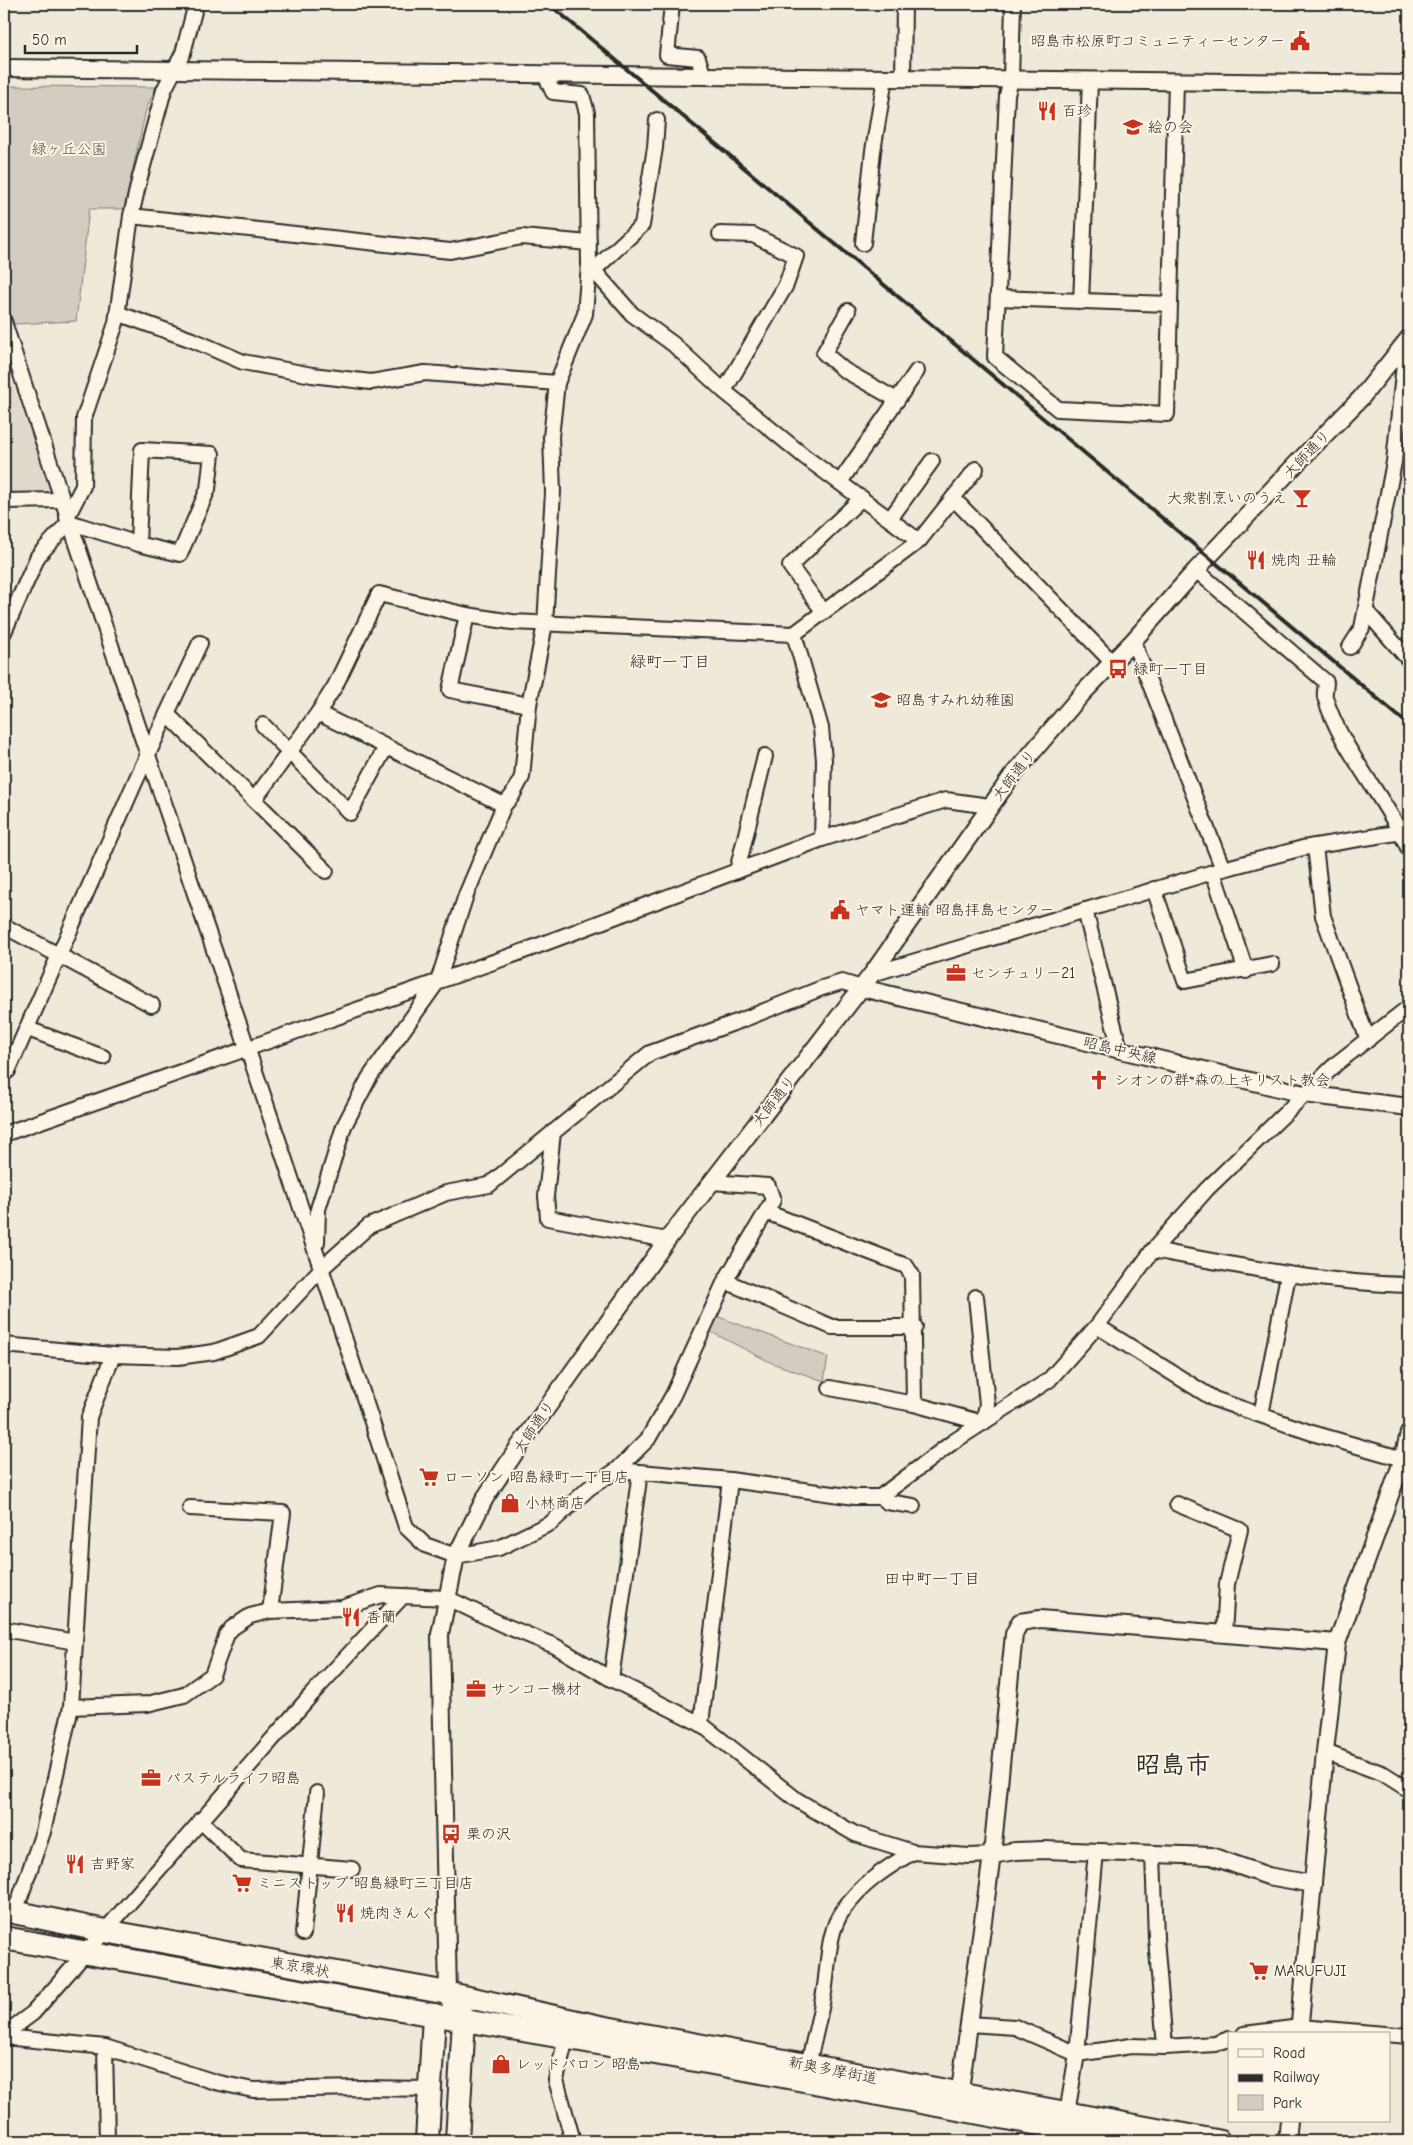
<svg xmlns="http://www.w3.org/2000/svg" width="1413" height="2145" font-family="'Comic Neue','Klee One',sans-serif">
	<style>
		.built { fill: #e0dacc }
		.green { fill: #d2cdc0; stroke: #7e7c76 }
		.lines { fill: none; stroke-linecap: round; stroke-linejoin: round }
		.minor-casing { stroke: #2b2b2b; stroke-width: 18 }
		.tertiary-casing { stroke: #2b2b2b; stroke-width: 20 }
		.primary-casing { stroke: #2b2b2b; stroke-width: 25 }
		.trunk-casing { stroke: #2b2b2b; stroke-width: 26 }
		.minor { stroke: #fcf5e5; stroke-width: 14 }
		.tertiary { stroke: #fcf5e5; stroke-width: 16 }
		.primary { stroke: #fcf5e5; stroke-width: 21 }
		.trunk { stroke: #fcf5e5; stroke-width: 22 }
		.rail { stroke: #2b2b2b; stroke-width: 4 }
		.labels { text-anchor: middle; stroke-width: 4; stroke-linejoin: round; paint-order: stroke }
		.poi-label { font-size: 15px; fill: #2b2b2b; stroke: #fcf5e5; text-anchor: start }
		.park-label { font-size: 15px; fill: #555450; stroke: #fcf5e5 }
		.street-label { font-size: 15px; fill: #2b2b2b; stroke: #fcf5e5 }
		.neighbourhood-label { font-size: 16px; fill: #2b2b2b; stroke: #fcf5e5 }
		.town-label { font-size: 25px; font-weight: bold; fill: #2b2b2b; stroke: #fcf5e5 }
	</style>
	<rect width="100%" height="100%" fill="#efe9da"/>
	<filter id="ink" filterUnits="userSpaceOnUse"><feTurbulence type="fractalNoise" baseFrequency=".02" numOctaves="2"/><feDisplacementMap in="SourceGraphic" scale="10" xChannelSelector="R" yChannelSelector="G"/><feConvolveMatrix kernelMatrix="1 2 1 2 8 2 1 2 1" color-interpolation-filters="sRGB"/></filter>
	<g filter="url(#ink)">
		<!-- built -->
		<polygon class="built" points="4,359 52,494 4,494"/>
		<!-- green -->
		<g class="green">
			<polygon points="4,86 156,87 146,110 124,209 89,209 76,321 14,324 4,294"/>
			<polygon points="716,1316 828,1357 824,1381 772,1363 709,1331"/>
		</g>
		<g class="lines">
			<defs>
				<g id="minor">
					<polyline points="672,4 667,55 698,58 704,77"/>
					<polyline points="1013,4 1011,80 1007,95 995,357 1058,409 1167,414 1176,82"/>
					<polyline points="903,79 904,4"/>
					<polyline points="131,216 450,251 522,237 589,243"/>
					<polyline points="720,234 753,235 796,256 786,285 724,391"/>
					<polyline points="863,243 873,151 885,78"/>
					<polyline points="589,265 632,314 673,344 724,391 805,457 919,541"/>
					<polyline points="594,270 642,225 655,148 657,120"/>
					<polyline points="999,298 1170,304"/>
					<polyline points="1081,302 1090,81"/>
					<polyline points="848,311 824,353 844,370 897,400"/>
					<polyline points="117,313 195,341 243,362 312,375 371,382 425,373 557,383"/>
					<path d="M4,322C134,725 277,1124 406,1527L425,1545L456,1556L499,1548L551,1523L589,1488L617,1470L648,1439L673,1395L725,1281L766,1212"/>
					<polyline points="840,482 917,371"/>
					<polyline points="953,498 1112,662"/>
					<polyline points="4,501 61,500"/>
					<polyline points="67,517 83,486 84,418 116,323 131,216 140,177 164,90 183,53 196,4"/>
					<polyline points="890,519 932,461"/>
					<polyline points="69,522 138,544 180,554 208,489 212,454 142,450 138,544"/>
					<path d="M1196,570L1326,682C1326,687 1324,693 1325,697C1340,749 1387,799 1409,850"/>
					<polyline points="823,611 790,566 862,498"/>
					<polyline points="1366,611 1409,660"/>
					<polyline points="467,615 450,690 529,705"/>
					<polyline points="4,632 38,556 69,522"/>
					<polyline points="794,634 821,728 824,760 822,839"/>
					<polyline points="1133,641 1223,869"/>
					<polyline points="1350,647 1362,628 1394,462 1406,344"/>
					<polyline points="318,713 504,805"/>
					<polyline points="167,714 326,871"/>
					<polyline points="263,725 350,813 386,747"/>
					<polyline points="254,800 318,713 335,686 379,594 467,615 512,622 794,634 919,541 976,469"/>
					<polyline points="1315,846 1323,916 1368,1040"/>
					<polyline points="737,871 765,756"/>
					<polyline points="1213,872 1246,971"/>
					<polyline points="1154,889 1185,981 1272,964"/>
					<polyline points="1085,910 1120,1050"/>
					<polyline points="4,926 152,1005"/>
					<polyline points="872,974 1223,869 1303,848 1402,832"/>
					<polyline points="28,1029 103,1057"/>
					<polyline points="4,1070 8,1071 136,780 200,643"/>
					<polyline points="553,1132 546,1196 548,1218 667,1240"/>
					<polyline points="4,1134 516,954 822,839 946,800 990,806"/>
					<polyline points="711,1182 768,1186 773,1200 766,1212 906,1266 912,1275 914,1404 983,1423"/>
					<polyline points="317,1242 318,1209 344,1126 369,1078 438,981 466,895 504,805 512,796 522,777 529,705 545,624 553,492 551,437 557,383 585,314 589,265 587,113 582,95 553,92 545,75"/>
					<path d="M1153,1250C1238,1266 1322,1283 1409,1285"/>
					<polyline points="725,1281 832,1327 915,1327"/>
					<polyline points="976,1297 987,1404 983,1423"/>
					<polyline points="1097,1326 1214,1399 1312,1433 1403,1459"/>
					<polyline points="4,1345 113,1355 178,1357 214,1352 259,1336 322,1268 369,1226 446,1193 489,1185 650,1053 742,1020 822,988 842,982 862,988"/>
					<polyline points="830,1388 914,1404"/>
					<polyline points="1261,1415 1288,1275"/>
					<polyline points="617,1470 730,1480 855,1497 880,1497 953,1442 1049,1380 1097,1326 1153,1250 1207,1189 1336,1064 1409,1007"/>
					<polyline points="880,1497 887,1502 913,1506"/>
					<polyline points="1177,1504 1240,1530 1227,1584 1224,1634"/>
					<polyline points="190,1508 283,1513 270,1611"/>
					<polyline points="4,1629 75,1642"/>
					<polyline points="611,1679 640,1472"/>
					<polyline points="71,1707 147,1704 184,1695 212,1675 227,1634 232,1628 250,1616 270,1611 342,1608 381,1595 403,1596"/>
					<polyline points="701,1724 730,1480"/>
					<polyline points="1325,1752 1384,1774 1409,1790"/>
					<polyline points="200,1820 241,1860 352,1869"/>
					<polyline points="1153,1854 1156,1938 1165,2047"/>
					<polyline points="15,1912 43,1832 71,1707 89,1417 113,1355"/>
					<polyline points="303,1933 317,1793"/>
					<polyline points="969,2024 1015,2027 1077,2054 1131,2046 1165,2047 1215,2044 1229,2039"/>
					<polyline points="4,2029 14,2027 33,2013 312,1694 403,1596 447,1598 501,1624 555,1646 611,1679 701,1724 797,1800 855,1834 913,1852 969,1856 992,1855"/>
					<polyline points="1244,2034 1300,2027 1409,2036"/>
					<polyline points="4,2037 105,2047 215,2082 253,2090 362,2088 429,2089"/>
					<polyline points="566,2038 556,2080 573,2141"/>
					<polyline points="105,2047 107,2141"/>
					<path d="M808,2065C813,2043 819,2020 823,1998C829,1970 826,1934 843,1910C861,1884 886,1868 913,1852"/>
					<polyline points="1067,2113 1077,2054 1096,1852"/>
				</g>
				<g id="tertiary">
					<polyline points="4,68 1409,84"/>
					<polyline points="862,988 1304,1094 1409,1107"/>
					<polyline points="992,1855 1015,1851 1044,1850 1211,1856 1268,1876 1313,1884"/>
					<polyline points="448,1993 440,1634 456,1556 485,1498 518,1448 667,1240 872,974 1012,776 1082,694 1133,641 1196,570 1299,461 1361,398 1409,338"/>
					<polyline points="1299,2034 1325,1752 1337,1643 1403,1459 1409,1433"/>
					<polyline points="958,2105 992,1855 1014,1634 1020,1622 1040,1619 1337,1643"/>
					<polyline points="1287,2141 1289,2121"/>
				</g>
				<g id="primary">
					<polyline points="448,1993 598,2026 1219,2141"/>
					<polyline points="434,2015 721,2065 1127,2141"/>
				</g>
				<g id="trunk">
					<polyline points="4,1910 105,1931 448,1993 464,2019 457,2141"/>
					<polyline points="4,1938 434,2015"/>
					<polyline points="427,2141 434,2015"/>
				</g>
			</defs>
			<!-- minor casing -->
			<use href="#minor" class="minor-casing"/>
			<!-- tertiary casing -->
			<use href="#tertiary" class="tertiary-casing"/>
			<!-- primary casing -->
			<use href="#primary" class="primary-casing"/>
			<!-- trunk casing -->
			<use href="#trunk" class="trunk-casing"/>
			<!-- minor -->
			<use href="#minor" class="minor"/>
			<!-- tertiary -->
			<use href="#tertiary" class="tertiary"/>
			<!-- primary -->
			<use href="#primary" class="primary"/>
			<!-- trunk -->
			<use href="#trunk" class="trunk"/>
			<!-- rail -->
			<polyline class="rail" points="549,4 1409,725"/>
		</g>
	</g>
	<!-- icons -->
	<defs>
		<symbol id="civic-bare" viewBox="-9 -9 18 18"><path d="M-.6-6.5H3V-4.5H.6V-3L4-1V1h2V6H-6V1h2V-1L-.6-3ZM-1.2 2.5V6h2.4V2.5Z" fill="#c8321e" stroke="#fcf5e5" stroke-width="2.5" paint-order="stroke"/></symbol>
		<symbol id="restaurant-bare" viewBox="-9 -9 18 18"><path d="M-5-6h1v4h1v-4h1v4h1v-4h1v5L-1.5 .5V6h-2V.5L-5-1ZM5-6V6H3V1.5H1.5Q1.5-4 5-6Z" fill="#c8321e" stroke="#fcf5e5" stroke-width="2.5" paint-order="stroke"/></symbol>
		<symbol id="school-bare" viewBox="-9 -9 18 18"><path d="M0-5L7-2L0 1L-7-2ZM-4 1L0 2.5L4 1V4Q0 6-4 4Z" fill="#c8321e" stroke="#fcf5e5" stroke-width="2.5" paint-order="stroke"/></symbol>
		<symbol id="bar-bare" viewBox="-9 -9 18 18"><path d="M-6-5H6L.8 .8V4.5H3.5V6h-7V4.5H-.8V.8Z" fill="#c8321e" stroke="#fcf5e5" stroke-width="2.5" paint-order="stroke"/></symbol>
		<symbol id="bus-bare" viewBox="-9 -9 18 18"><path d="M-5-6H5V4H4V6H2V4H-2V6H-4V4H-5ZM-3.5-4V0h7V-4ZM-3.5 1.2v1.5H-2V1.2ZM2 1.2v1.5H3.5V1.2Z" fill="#c8321e" stroke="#fcf5e5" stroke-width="2.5" paint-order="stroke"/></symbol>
		<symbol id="office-bare" viewBox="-9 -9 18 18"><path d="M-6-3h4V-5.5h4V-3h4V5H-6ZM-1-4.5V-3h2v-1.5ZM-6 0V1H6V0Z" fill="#c8321e" stroke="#fcf5e5" stroke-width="2.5" paint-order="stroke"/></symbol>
		<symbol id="church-bare" viewBox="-9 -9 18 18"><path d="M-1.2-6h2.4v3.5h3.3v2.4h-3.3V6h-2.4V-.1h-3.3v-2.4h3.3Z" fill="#c8321e" stroke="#fcf5e5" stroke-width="2.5" paint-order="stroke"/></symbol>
		<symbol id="supermarket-bare" viewBox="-9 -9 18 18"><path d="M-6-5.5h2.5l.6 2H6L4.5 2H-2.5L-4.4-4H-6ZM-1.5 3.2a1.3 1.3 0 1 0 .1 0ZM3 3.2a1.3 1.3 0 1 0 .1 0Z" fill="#c8321e" stroke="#fcf5e5" stroke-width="2.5" paint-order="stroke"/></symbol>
		<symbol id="shop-bare" viewBox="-9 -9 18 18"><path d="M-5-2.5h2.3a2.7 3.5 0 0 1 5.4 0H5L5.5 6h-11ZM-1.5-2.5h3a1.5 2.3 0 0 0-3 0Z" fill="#c8321e" stroke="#fcf5e5" stroke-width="2.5" paint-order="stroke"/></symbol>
	</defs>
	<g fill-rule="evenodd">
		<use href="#civic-bare" x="1286" y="27" width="28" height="28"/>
		<use href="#restaurant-bare" x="1033" y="97" width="28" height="28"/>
		<use href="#school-bare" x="1119" y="113" width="28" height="28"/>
		<use href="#bar-bare" x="1288" y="484" width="28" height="28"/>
		<use href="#restaurant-bare" x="1242" y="546" width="28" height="28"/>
		<use href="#bus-bare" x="1104" y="655" width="28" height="28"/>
		<use href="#school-bare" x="867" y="686" width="28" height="28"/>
		<use href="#civic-bare" x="826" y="896" width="28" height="28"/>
		<use href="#office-bare" x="942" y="959" width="28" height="28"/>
		<use href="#church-bare" x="1085" y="1066" width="28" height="28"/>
		<use href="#supermarket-bare" x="415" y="1463" width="28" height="28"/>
		<use href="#shop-bare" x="496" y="1489" width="28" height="28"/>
		<use href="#restaurant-bare" x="337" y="1603" width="28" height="28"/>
		<use href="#office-bare" x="462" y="1675" width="28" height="28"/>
		<use href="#office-bare" x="137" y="1764" width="28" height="28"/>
		<use href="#bus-bare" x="437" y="1820" width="28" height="28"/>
		<use href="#restaurant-bare" x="61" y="1850" width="28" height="28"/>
		<use href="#supermarket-bare" x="228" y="1869" width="28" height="28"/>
		<use href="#restaurant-bare" x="331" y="1899" width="28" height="28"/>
		<use href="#supermarket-bare" x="1245" y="1957" width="28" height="28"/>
		<use href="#shop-bare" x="487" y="2050" width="28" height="28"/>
	</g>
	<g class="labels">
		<!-- poi labels -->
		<g class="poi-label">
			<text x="1285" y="46" text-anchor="end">昭島市松原町コミュニティーセンター</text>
			<text x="1062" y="116">百珍</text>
			<text x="1148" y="132">絵の会</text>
			<text x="1287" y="503" text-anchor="end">大衆割烹いのうえ</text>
			<text x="1271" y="565">焼肉 丑輪</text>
			<text x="1133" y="674">緑町一丁目</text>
			<text x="896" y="705">昭島すみれ幼稚園</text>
			<text x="855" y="915">ヤマト運輸 昭島拝島センター</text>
			<text x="971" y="978">センチュリー21</text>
			<text x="1114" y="1085">シオンの群 森の上キリスト教会</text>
			<text x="444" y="1482">ローソン 昭島緑町一丁目店</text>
			<text x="525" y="1508">小林商店</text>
			<text x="366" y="1622">香蘭</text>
			<text x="491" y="1694">サンコー機材</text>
			<text x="166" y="1783">パステルライフ昭島</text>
			<text x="466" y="1839">栗の沢</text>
			<text x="90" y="1869">吉野家</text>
			<text x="257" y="1888">ミニストップ 昭島緑町三丁目店</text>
			<text x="360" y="1918">焼肉きんぐ</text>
			<text x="1274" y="1976">MARUFUJI</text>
			<text x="516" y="2069">レッドバロン 昭島</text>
		</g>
		<!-- park labels -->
		<g class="park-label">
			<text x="69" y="154">緑ヶ丘公園</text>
		</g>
		<!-- street labels -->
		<g class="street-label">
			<text transform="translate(1307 454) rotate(-46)" y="5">大師通り</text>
			<text transform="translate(1014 775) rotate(-52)" y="5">大師通り</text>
			<text transform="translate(1120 1050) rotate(13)" y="5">昭島中央線</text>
			<text transform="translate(774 1101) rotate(-52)" y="5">大師通り</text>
			<text transform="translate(534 1427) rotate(-55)" y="5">大師通り</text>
			<text transform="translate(300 1967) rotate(10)" y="5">東京環状</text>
			<text transform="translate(833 2070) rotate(11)" y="5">新奥多摩街道</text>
		</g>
		<!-- neighbourhood labels -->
		<g class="neighbourhood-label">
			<text x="670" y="667">緑町一丁目</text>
			<text x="932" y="1584">田中町一丁目</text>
		</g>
		<!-- town labels -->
		<g class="town-label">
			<text x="1173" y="1773">昭島市</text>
		</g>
	</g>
	<!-- margin -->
	<rect width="1413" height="2145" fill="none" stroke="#fcf5e5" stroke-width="20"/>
	<rect x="10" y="10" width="1393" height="2125" fill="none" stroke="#2b2b2b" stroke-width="2" filter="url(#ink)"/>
	<!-- legend -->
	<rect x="1228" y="2032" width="162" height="90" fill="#fcf5e5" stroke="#a8a49b"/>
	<rect x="1238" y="2049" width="25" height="8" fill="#fcf5e5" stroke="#a8a49b"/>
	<text x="1273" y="2058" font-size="15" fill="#2b2b2b">Road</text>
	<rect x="1238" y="2074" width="25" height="8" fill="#2b2b2b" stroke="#a8a49b"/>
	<text x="1273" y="2082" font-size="15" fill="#2b2b2b">Railway</text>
	<rect x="1238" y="2095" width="25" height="15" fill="#d2cdc0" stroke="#a8a49b"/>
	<text x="1273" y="2108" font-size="15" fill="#2b2b2b">Park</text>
	<!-- scale -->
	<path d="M25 45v8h112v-8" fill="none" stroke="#2b2b2b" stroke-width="2.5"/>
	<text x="32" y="45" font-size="15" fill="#2b2b2b" stroke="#fcf5e5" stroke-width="4" paint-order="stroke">50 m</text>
</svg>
